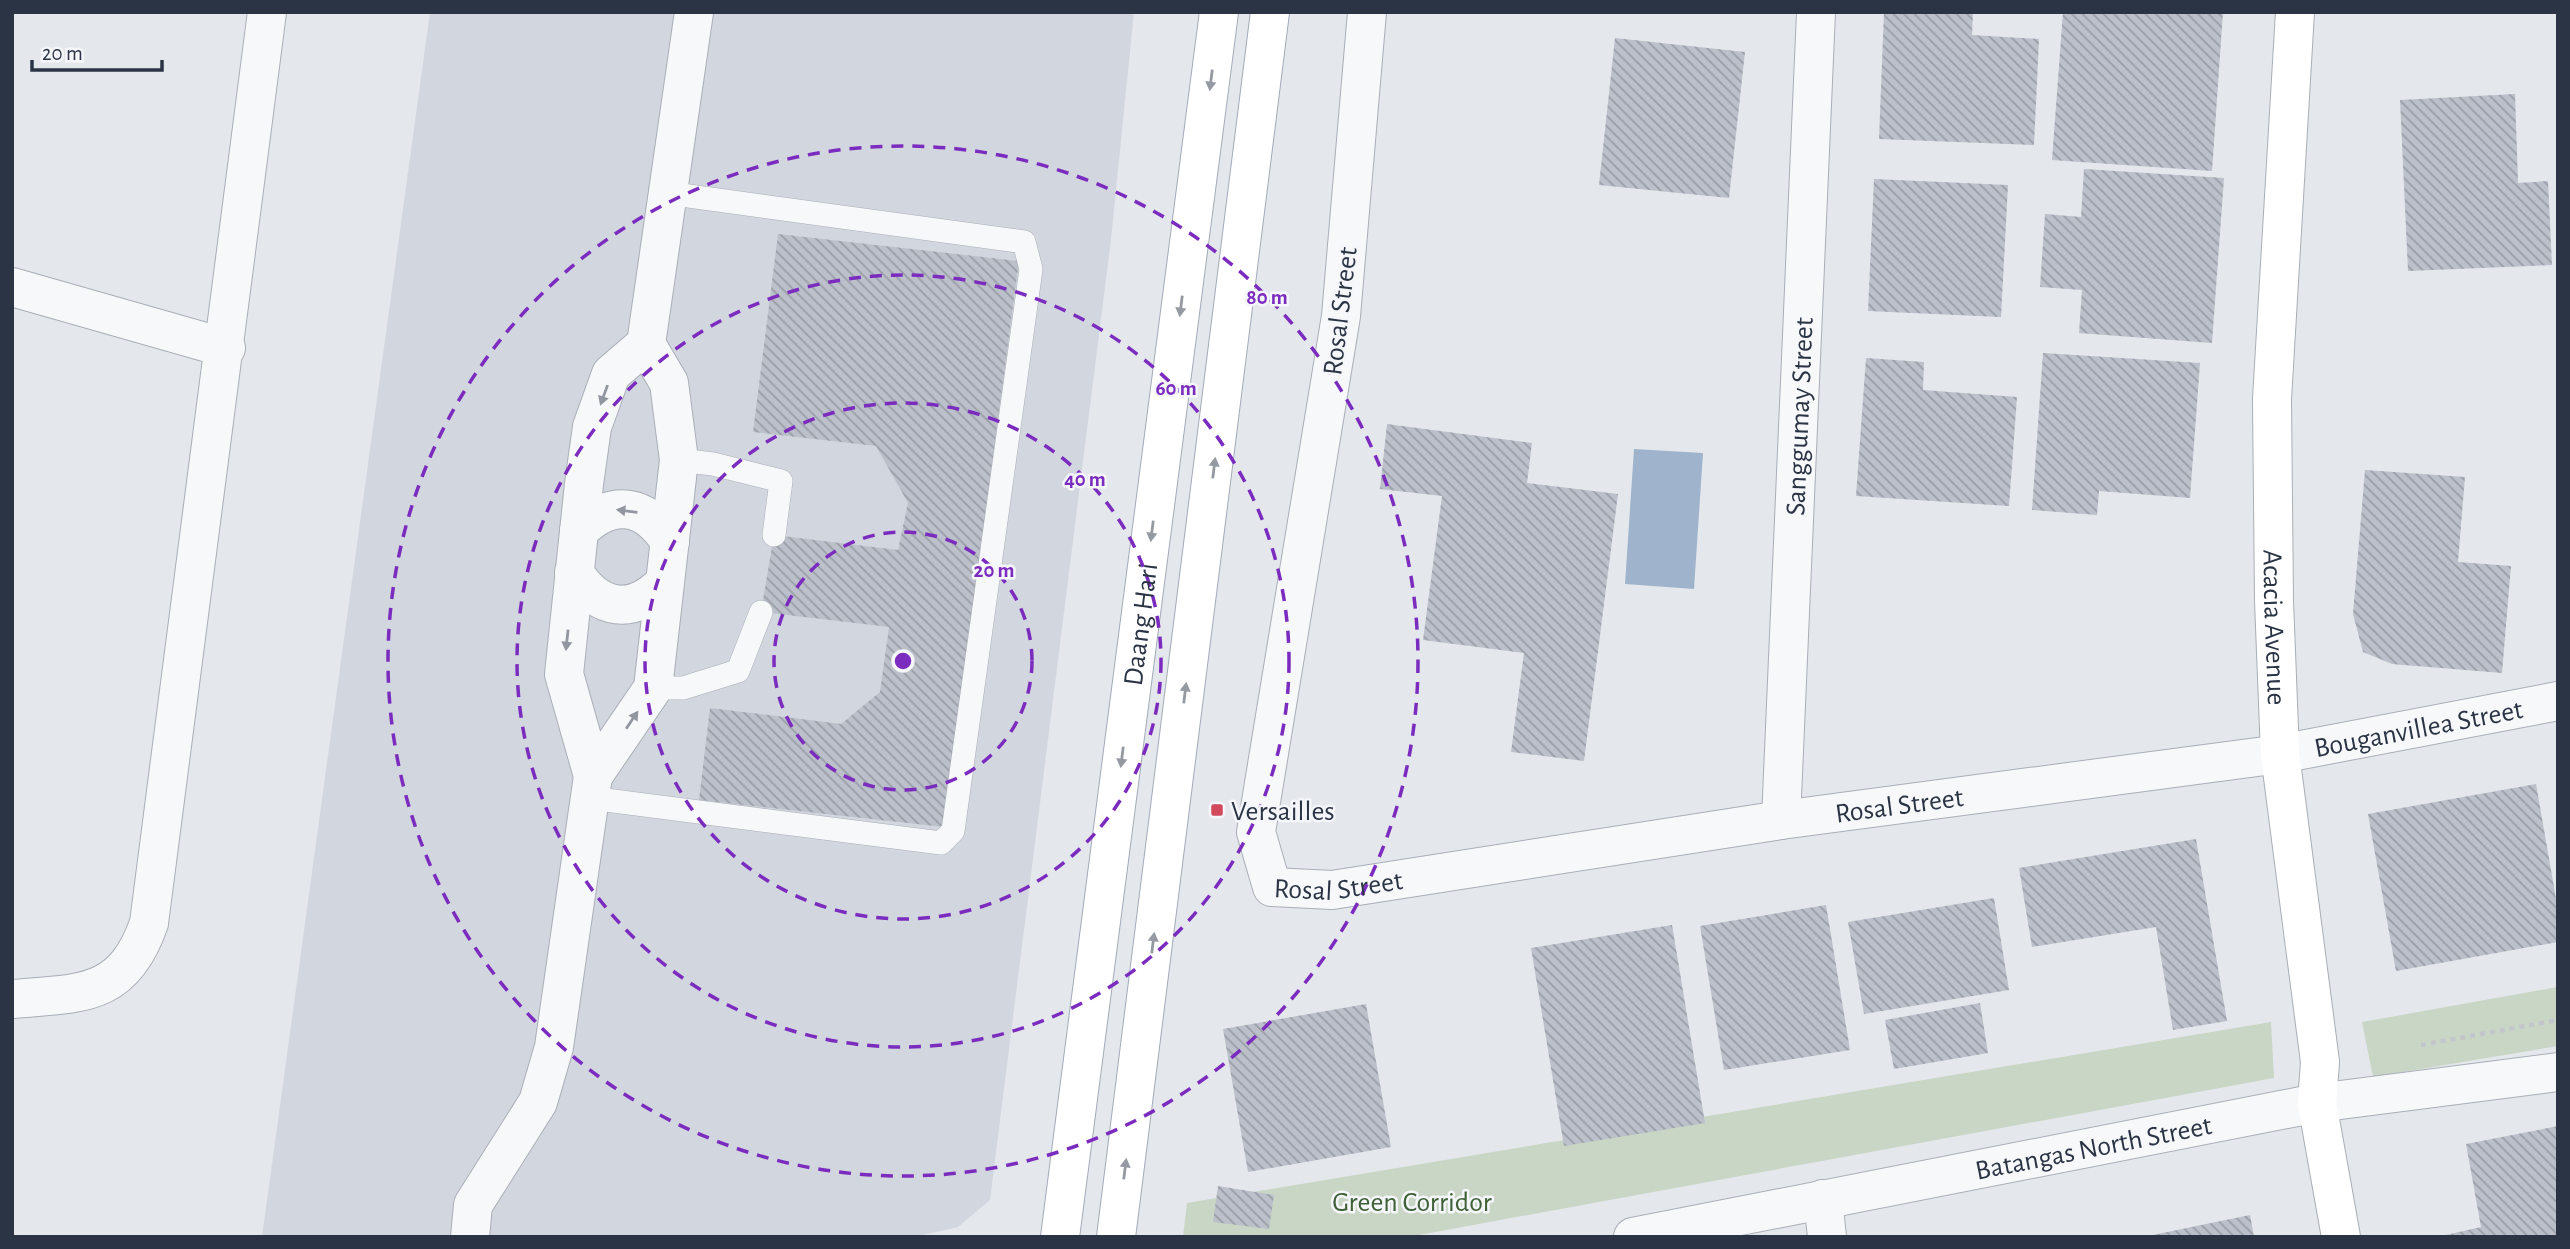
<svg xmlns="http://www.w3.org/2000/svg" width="2570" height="1249" font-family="'Alegreya Sans',sans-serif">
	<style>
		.built { fill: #d2d6de }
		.park { fill: #c9d6c5 }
		.water { fill: #9fb4cc }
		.building { fill: url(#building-back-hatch) }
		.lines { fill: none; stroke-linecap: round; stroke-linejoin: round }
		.lane-casing { stroke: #a9aeb7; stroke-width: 24 }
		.street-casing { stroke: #a9aeb7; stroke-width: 40 }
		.secondary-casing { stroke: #a9aeb7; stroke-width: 40 }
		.primary-casing { stroke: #a3abb8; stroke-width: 40 }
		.path { stroke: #c2c5cb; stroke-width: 4.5; stroke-dasharray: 5 5; stroke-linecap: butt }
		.lane { stroke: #f7f8fa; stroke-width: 23 }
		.street { stroke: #f7f8fa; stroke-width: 38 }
		.secondary { stroke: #fff; stroke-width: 38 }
		.primary { stroke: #fff; stroke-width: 38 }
		.oneway { fill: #959aa2 }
		.oneway2 { fill: #9196a0 }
		.ring { fill: none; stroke: #7b2cbf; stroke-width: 3.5; stroke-dasharray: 12 9 }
		.poi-dot { fill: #d1495b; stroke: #f4f6f9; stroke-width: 2.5 }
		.labels { text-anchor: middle; stroke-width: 5; stroke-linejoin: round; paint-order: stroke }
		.street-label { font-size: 28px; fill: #2b3445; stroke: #f4f6f9 }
		.poi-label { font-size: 28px; fill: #2b3445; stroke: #f4f6f9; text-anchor: start }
		.park-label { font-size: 28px; fill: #3f6138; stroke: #f4f6f9 }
		.centre { fill: #7b2cbf; stroke: #f4f6f9; stroke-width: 3.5 }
		.ring-label { font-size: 21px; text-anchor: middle; font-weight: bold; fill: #7b2cbf; stroke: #f4f6f9; stroke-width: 5; stroke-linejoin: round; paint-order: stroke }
	</style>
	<defs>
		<pattern id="building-back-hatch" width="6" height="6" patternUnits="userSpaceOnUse" patternTransform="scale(1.75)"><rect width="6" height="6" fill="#bbc0ca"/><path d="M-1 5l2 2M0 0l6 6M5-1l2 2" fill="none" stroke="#989da6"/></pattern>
	</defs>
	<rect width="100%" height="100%" fill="#e4e7ec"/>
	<!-- built -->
	<polygon class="built" points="430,12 1134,12 1111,239 990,1200 958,1227 914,1237 262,1237"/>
	<!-- park -->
	<g class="park">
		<polygon points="2558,987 2558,1046 2373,1077 2362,1022"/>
		<polygon points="2271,1022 2274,1078 1408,1237 1183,1237 1187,1203"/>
	</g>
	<!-- water -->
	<polygon class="water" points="1634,449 1703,453 1694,589 1625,584"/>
	<!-- building -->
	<g class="building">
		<polygon points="1884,12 1973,12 1972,35 2039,39 2034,145 1879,139"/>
		<polygon points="2063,12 2223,12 2212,171 2052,160"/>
		<polygon points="1615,38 1745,52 1729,198 1599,185"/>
		<polygon points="2515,94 2518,183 2548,181 2552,265 2408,271 2400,100"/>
		<polygon points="2084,169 2224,178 2212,343 2079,333 2082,290 2040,287 2045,214 2081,217"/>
		<polygon points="1874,179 2008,185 2001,317 1868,311"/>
		<polygon points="778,234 1019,261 944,827 699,800 710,708 841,724 880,692 889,627 761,612 774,535 898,550 908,503 876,446 753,432"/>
		<polygon points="2043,353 2200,363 2190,498 2099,491 2097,515 2032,510"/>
		<polygon points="1866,358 1924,362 1923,390 2017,397 2009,506 1856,496"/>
		<polygon points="1387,424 1532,443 1527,483 1618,494 1584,761 1511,752 1524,653 1423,640 1442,496 1380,489"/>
		<polygon points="2365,470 2465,477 2458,562 2511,566 2502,673 2392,664 2363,652 2353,614"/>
		<polygon points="2536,784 2558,910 2558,942 2396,971 2368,814"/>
		<polygon points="2196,839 2227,1021 2173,1030 2156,927 2032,947 2019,868"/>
		<polygon points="1994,898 2009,990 1864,1014 1848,922"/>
		<polygon points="1826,905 1850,1050 1724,1070 1700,926"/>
		<polygon points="1672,925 1705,1123 1564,1146 1531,948"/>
		<polygon points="1980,1003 1988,1053 1894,1069 1885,1020"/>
		<polygon points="1366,1004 1391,1147 1248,1172 1223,1029"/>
		<polygon points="2558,1126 2558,1237 2437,1237 2481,1227 2466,1144"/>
		<polygon points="1218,1186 1274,1195 1269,1229 1213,1222"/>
		<polygon points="2250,1215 2254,1237 2148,1237 2148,1236"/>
	</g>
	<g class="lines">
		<defs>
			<g id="lane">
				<polyline points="679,460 713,464 781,481 774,535"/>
				<polyline points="653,688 683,688 738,671 761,612"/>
				<polyline points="590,798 941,843 953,831 1031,269 1024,242 667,193"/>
			</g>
			<g id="street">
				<path id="s1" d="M1367,12L1341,316L1256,832L1272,887L1332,890L1781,820L2280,754L2558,701"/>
				<polyline points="12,287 226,348"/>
				<path d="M579,531C612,498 645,503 670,542"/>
				<path d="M574,572C599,611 633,616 665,582"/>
				<polyline points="593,776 653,688 679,460 669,383 646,344 694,12"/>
				<path id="s2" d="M1781,820L1816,12"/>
				<path d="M12,999C81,993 123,998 149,923L267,12"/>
				<polyline points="1823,1199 1827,1237"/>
				<polyline points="470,1237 473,1205 538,1102 554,1047 593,776 564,674 584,484 592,427 611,374 646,344"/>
				<path id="s3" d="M1633,1237L2317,1103L2558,1072"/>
			</g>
			<g id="secondary">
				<path id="s4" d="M2295,12L2272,399L2274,601L2280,754L2320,1062L2317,1103L2341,1237"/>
			</g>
			<g id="primary">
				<path id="s5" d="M1060,1237L1219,12"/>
				<polyline points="1116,1237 1270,12"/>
			</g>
		</defs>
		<!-- lane casing -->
		<use href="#lane" class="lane-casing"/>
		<!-- street casing -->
		<use href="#street" class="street-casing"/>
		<!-- secondary casing -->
		<use href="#secondary" class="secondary-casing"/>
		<!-- primary casing -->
		<use href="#primary" class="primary-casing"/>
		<!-- path -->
		<polyline class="path" points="2421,1045 2558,1020"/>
		<!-- lane -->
		<use href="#lane" class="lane"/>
		<!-- street -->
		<use href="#street" class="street"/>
		<!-- secondary -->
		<use href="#secondary" class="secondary"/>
		<!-- primary -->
		<use href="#primary" class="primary"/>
	</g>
	<!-- one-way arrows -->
	<defs><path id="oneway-solid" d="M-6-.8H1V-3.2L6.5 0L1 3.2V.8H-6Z" transform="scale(1.75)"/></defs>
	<g class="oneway">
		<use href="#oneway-solid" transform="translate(1211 80) rotate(97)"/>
		<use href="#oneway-solid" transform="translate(1181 306) rotate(97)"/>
		<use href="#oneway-solid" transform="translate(1214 468) rotate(-83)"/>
		<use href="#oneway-solid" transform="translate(1152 531) rotate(97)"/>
		<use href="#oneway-solid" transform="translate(1185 693) rotate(-83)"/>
		<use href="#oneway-solid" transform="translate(1122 757) rotate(97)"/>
		<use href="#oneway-solid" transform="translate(1153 943) rotate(-83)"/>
		<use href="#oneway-solid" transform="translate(1125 1169) rotate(-83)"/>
	</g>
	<g class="oneway2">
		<use href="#oneway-solid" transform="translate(604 395) rotate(110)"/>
		<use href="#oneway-solid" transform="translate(627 511) rotate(-173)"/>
		<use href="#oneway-solid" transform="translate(567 640) rotate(96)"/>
		<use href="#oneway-solid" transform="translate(632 720) rotate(-56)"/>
	</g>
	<!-- distance rings -->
	<g class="ring">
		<circle cx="903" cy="661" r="129"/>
		<circle cx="903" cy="661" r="258"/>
		<circle cx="903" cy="661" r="386"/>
		<circle cx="903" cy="661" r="515"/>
	</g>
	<!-- markers -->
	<rect class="poi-dot" x="1210" y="803" width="14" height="14" rx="3.5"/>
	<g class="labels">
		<!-- street labels -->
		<g class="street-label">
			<text transform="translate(1339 311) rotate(-83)" y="10">Rosal Street</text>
			<text dy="10" stroke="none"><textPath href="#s2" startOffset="404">Sanggumay Street</textPath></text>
			<text dy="10" stroke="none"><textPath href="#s5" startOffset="618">Daang Hari</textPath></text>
			<text dy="10" stroke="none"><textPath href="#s4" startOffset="616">Acacia Avenue</textPath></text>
			<text dy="10" stroke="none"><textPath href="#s1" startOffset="2044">Bouganvillea Street</textPath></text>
			<text dy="10" stroke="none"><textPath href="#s1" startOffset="1519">Rosal Street</textPath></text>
			<text dy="10" stroke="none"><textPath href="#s1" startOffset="952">Rosal Street</textPath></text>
			<text dy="10" stroke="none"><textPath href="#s3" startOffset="469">Batangas North Street</textPath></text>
		</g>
		<!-- poi labels -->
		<g class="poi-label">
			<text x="1231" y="820">Versailles</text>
		</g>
		<!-- park labels -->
		<g class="park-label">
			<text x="1412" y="1211">Green Corridor</text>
		</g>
	</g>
	<circle cx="903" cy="661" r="10" class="centre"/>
	<g class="ring-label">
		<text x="1267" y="304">80 m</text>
		<text x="1176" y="395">60 m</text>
		<text x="1085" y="486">40 m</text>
		<text x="994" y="577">20 m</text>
	</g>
	<!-- border -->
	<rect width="2570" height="1249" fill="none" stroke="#2b3445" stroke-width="28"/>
	<!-- scale -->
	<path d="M32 60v10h130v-10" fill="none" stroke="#2b3445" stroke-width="3.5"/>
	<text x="42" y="60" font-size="21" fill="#2b3445" stroke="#f4f6f9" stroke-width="5" paint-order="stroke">20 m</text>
</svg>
